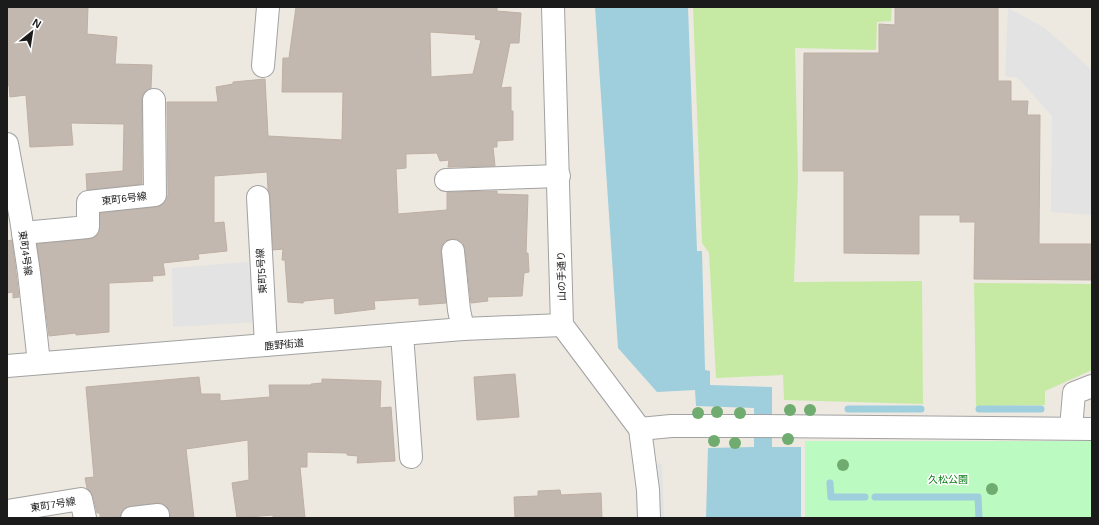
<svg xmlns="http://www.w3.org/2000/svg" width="1099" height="525" font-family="Helvetica,'Noto Sans JP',sans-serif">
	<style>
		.grass { fill: #c6eaa4 }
		.park { fill: #bbfac0 }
		.parking { fill: #e3e3e3 }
		.water { fill: #9fcedd }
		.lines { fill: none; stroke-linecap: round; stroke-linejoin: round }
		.stream { stroke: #9fcedd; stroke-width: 7 }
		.building { fill: #c2b8b0; stroke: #bfafa3; fill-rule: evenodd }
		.minor-casing { stroke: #a2a2a2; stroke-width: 24 }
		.minor { stroke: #fff; stroke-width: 22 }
		.tree { fill: #70ac6f }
		.labels { text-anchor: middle; stroke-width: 3; stroke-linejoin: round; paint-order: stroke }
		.street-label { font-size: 10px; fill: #1b1b1b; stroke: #fff }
		.park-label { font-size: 10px; fill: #097a13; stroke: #fff }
	</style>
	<rect width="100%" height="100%" fill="#ede9e0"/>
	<!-- grass -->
	<g class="grass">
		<polygon points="693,7 892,7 891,21 877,22 876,50 795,48 798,177 794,282 922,281 923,404 784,400 783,375 716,378 709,253 702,243"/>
		<polygon points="974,283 1092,284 1092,370 1045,391 1045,405 976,406"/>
	</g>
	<!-- park -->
	<rect class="park" x="805" y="441" width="287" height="77"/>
	<!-- parking -->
	<g class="parking">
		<polygon points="1008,8 1045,28 1092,70 1092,215 1051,212 1052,116 1018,78 1005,76"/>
		<polygon points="248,262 256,322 173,327 172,268"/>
		<polygon points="657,463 662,464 664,518 658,518"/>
	</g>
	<!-- water -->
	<polygon class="water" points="595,7 688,7 697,251 702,251 705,370 710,371 710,385 772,387 772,447 801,447 801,518 706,518 708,448 754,447 754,408 696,406 695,390 657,392 618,348"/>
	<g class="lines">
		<!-- stream -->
		<g class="stream">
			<polyline points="848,409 921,409"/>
			<polyline points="979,409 1041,409"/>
			<polyline points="830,483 831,497 865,497"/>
			<polyline points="875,497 978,497 979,518"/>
		</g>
	</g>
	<!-- building -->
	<g class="building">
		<polygon points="7,7 88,7 87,34 117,37 115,64 152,65 151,88 143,94 142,100 142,184 87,190 86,174 123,171 124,124 71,123 73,145 30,147 26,95 10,97 9,85 7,85"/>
		<path d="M296,7H497V11L521,13L519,43H510L501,88L511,87V111H513V140L497,141V147H493L495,166L448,167L449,160L440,161L437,153L406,154V168L396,169L398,214L447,210V192L497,191V194L528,195L526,253H528L529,272L524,273L522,296L487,297L488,301L471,303L465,249L463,243L458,240L452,239L445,241L442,246L441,252L446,303L419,305V298L374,301L375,309L335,314L334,298L304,301L303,303L288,302L285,260H282L283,249L273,250L270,196L268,189L267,172L214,176V223L224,222L227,251L198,254L199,259L163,263L165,275L152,276L153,281L109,283V332L76,335V333L49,336L37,244L90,239L95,237L99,233L100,213L156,207L162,205L168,195L167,102H218L216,87L233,84V82L265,79L268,136L342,140L343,92H282L283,58H289ZM430,32L476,35L475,39L481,40L473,74L431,77Z"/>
		<polygon points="895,7 998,7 998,81 1011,81 1011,101 1028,101 1027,115 1040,115 1039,244 1092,244 1092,280 974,279 975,222 960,222 960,215 919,215 919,254 844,253 844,171 803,171 804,53 879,53 879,24 895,25"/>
		<polygon points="12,240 19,297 13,298 13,292 7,293 7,241"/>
		<polygon points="515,374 519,417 477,420 474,377"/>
		<polygon points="199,377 201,394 220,394 220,401 270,397 269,385 311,385 311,384 322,383 322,379 381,381 380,408 391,407 395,461 357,463 358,456 347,455 347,453 307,452 307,467 300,467 305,518 273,518 273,515 237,518 232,483 249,480 248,440 186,449 194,518 170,518 168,508 163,504 157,503 125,508 121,513 120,518 100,518 100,513 97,513 93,496 87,488 85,478 94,477 86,387"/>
		<polygon points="560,490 561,495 601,493 602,518 515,518 514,497 538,496 538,491"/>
	</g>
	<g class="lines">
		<defs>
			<g id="minor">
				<polyline points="553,7 562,325 640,429 648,490 649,518"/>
				<polyline points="263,66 268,7"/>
				<polyline points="7,144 21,219 29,273 39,363"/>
				<polyline points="446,180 559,176"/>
				<polyline points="258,197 266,345"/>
				<polyline points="23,233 88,227 88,202 155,195 154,100"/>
				<polyline points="453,251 459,310 463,329"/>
				<polyline points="402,334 411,457"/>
				<polyline points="7,366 463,329 562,325"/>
				<polyline points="1071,428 1074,393 1092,386"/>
				<polyline points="640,429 671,426 750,426 1092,429"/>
				<polyline points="7,511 81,499 85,518"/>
				<polyline points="132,518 158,515 158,518"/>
			</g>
		</defs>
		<!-- minor casing -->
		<use href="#minor" class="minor-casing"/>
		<!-- minor -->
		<use href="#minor" class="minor"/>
	</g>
	<!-- trees -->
	<g class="tree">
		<circle cx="790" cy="410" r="6"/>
		<circle cx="810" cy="410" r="6"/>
		<circle cx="717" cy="412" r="6"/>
		<circle cx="698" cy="413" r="6"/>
		<circle cx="740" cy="413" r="6"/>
		<circle cx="788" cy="439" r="6"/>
		<circle cx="714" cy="441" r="6"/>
		<circle cx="735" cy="443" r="6"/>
		<circle cx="843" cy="465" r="6"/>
		<circle cx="992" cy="489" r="6"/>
	</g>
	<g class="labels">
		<!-- street labels -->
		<g class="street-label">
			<text transform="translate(124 198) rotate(-7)" y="4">東町6号線</text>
			<text transform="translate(26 253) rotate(82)" y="4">東町4号線</text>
			<text transform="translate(261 271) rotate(-94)" y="4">東町5号線</text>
			<text transform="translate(561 276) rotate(-91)" y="4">山の手通り</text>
			<text transform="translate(284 344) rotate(-5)" y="4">鹿野街道</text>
			<text transform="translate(53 504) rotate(-9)" y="4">東町7号線</text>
		</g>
		<!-- park labels -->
		<g class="park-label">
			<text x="948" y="483">久松公園</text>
		</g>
	</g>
	<!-- border -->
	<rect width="1099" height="525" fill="none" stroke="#1b1b1b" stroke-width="16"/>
	<!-- north arrow -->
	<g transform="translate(32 32) rotate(30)" stroke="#ffffff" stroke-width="3" paint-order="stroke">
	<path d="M0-3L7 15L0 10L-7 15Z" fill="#1b1b1b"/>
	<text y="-6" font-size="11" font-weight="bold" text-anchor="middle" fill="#1b1b1b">N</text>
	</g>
</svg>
